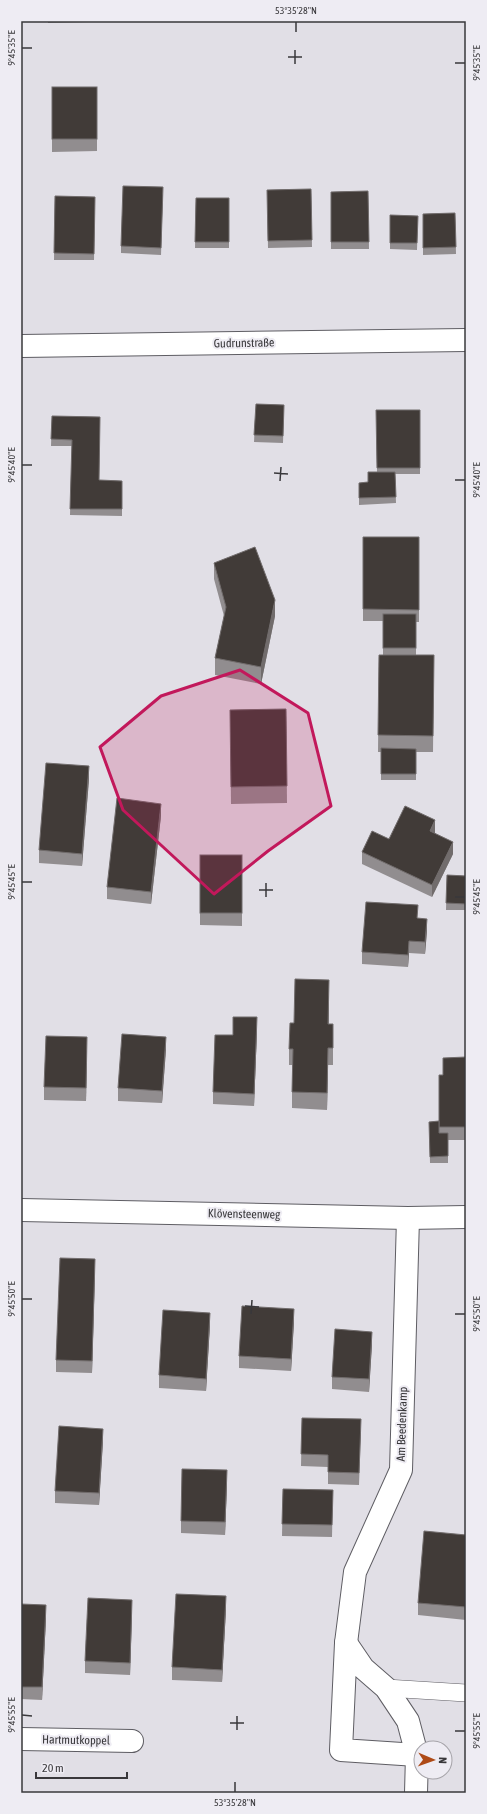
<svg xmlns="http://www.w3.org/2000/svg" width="487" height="1814" font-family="'Asap Condensed',sans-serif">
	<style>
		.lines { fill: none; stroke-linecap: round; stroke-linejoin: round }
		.lane-casing { stroke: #5e5d63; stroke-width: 18 }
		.street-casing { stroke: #5e5d63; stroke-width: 24 }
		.lane { stroke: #fff; stroke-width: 17 }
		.street { stroke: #fff; stroke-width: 22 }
		.wall { fill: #918d8f }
		.shaded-wall { fill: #716c6c }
		.building { fill: #413b38; stroke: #716c6c }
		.marked { fill: #c2185b; fill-opacity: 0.2; stroke: #c2185b; stroke-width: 3; stroke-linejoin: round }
		.ticks { fill: none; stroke: #39383b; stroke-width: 1.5 }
		.labels { text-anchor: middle; stroke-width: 4; stroke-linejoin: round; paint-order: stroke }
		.street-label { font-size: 12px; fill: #39383b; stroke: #eeecf3 }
		.neatline { fill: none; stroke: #39383b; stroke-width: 1.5 }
		.ticks-label { font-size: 10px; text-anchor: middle; fill: #39383b }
	</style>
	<rect width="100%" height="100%" fill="#e1dfe6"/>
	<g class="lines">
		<defs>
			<polyline id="lane" points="386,1688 466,1693"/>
			<g id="street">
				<polyline points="21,346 466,340"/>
				<polyline points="21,1210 408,1218 466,1217"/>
				<polyline points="346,1643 355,1572 401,1470 408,1218"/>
				<polygon points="346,1643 363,1668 386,1688 408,1721 417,1755 341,1750"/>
				<polyline points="21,1739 132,1741"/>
				<polyline points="416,1793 417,1755"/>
			</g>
		</defs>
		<!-- lane casing -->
		<use href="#lane" class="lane-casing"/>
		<!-- street casing -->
		<use href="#street" class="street-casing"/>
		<!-- lane -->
		<use href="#lane" class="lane"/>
		<!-- street -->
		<use href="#street" class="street"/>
	</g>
	<!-- wall -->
	<g class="wall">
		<polygon points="48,21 89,21 89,22 48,23"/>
		<polygon points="52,87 97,87 97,151 52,152"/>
		<polygon points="311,189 312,247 268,248 267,190"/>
		<polygon points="368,191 369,249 331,249 331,192"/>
		<polygon points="163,194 161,255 121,253 121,246"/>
		<polygon points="55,196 95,197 94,260 54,260"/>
		<polygon points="196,198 229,198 229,248 195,248"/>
		<polygon points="455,213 456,254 423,255 423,214"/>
		<polygon points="390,215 418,216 417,250 390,249"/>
		<polygon points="256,404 284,405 283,443 254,442"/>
		<polygon points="376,410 420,410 420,474 395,474 396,503 359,505 359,483 368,482 377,472"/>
		<polygon points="52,416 100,417 99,480 122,481 122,516 70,515 72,446 51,446"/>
		<polygon points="363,537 419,537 419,622 416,622 416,655 383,655 383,621 363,621"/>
		<polygon points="214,563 275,616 261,684 215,675 215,658 224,616 214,579"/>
		<polygon points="379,655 434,655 433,752 416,752 416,780 381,780 381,752 378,752"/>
		<polygon points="286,709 287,803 231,804 230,710"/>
		<polygon points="89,779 82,866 39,863 39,850"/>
		<polygon points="161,816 151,904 107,899 107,887"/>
		<polygon points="435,833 453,854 432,897 362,864 362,852 389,839"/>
		<polygon points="242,855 242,926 200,925 200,913"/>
		<polygon points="447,875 466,876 466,910 446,910"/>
		<polygon points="417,918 427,931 425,954 409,953 408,967 362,964 362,952"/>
		<polygon points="329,996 329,1024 333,1024 333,1065 328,1065 327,1110 292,1108 292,1065 289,1065 289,1049 294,1023"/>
		<polygon points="257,1030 254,1106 213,1104 213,1092 233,1035"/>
		<polygon points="166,1049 162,1103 118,1101 118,1088"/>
		<polygon points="87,1050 86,1101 44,1100 44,1087"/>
		<polygon points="466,1057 466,1140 448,1140 448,1163 430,1163 429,1122 439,1121 443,1075"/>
		<polygon points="95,1271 92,1373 56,1372 56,1360"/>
		<polygon points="294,1322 291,1371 239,1368 239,1356"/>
		<polygon points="210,1325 206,1391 159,1388 159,1375"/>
		<polygon points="372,1344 369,1392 332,1389 332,1377"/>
		<polygon points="302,1418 361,1431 359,1485 328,1484 328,1467 301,1466"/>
		<polygon points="103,1441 99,1505 55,1503 55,1491"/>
		<polygon points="227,1483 225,1535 181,1533 181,1521"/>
		<polygon points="283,1489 333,1490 332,1537 282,1536"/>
		<polygon points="466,1535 466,1620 418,1615 418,1603"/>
		<polygon points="21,1604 46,1618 42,1700 21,1699"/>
		<polygon points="226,1609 222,1682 172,1680 172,1667"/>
		<polygon points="132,1612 130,1675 85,1673 85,1661"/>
	</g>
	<!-- shaded-wall -->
	<g class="shaded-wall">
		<polygon points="275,600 275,616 261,684 261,667"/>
		<polygon points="89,766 89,779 82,866 82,854"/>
		<polygon points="161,804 161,816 151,904 151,892"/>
		<polygon points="435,820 435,833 430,843 430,831"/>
		<polygon points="453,842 453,854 432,897 432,885"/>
		<polygon points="427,919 427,931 425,954 425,942"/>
		<polygon points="409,941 409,953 408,967 408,955"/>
		<polygon points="329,980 329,996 328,1040 328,1024"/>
		<polygon points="257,1017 257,1030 254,1106 254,1094"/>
		<polygon points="87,1037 87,1050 86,1101 86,1088"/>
		<polygon points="166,1037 166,1049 162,1103 162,1091"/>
		<polygon points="328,1048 328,1065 327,1110 327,1093"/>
		<polygon points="95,1259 95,1271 92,1373 92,1361"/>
		<polygon points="294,1309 294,1322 291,1371 291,1359"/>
		<polygon points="210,1313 210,1325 206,1391 206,1379"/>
		<polygon points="372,1332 372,1344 369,1392 369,1379"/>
		<polygon points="103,1429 103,1441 99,1505 99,1493"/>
		<polygon points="227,1470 227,1483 225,1535 225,1522"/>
		<polygon points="226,1596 226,1609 222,1682 222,1670"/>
		<polygon points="132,1600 132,1612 130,1675 130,1663"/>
		<polygon points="46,1605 46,1618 42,1700 42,1687"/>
	</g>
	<!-- building -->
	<g class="building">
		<rect x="52" y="87" width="45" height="52"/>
		<polygon points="123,186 163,187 161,248 121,246"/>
		<polygon points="311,189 312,240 268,241 267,190"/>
		<polygon points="368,191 369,242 331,242 331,192"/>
		<polygon points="55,196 95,197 94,254 54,253"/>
		<polygon points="196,198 229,198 229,242 195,242"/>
		<polygon points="455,213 456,247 423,248 423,214"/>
		<polygon points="390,215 418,216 417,243 390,243"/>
		<polygon points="256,404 284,405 283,436 254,435"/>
		<polygon points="376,410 420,410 420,468 377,468"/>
		<polygon points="52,416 100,417 99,480 122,481 122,509 70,509 72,440 51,439"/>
		<polygon points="368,472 395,472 396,497 359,498 359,483 368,482"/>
		<polygon points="363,537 419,537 419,610 363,609"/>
		<polygon points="255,547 275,600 261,667 215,658 226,607 214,563"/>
		<rect x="383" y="614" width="33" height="34"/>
		<polygon points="379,655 434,655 433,736 378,735"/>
		<polygon points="286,709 287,786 231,787 230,710"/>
		<polygon points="381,748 416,749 416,774 381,774"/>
		<polygon points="46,763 89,766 82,854 39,850"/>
		<polygon points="117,798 161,804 151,892 107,887"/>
		<polygon points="405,806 435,820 430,831 453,842 432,885 362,852 372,831 389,839"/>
		<rect x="200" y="855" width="42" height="58"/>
		<polygon points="447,875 466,876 466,904 446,903"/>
		<polygon points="366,902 418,905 417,918 427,919 425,942 409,941 408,955 362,952"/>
		<polygon points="295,979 329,980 328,1024 333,1024 333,1048 328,1048 327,1093 292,1092 293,1049 289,1049 290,1023 294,1023"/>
		<polygon points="233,1017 257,1017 254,1094 213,1092 215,1035 233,1035"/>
		<polygon points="122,1034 166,1037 162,1091 118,1088"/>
		<polygon points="46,1036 87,1037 86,1088 44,1087"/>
		<polygon points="466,1057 466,1127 439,1127 439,1075 443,1075 443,1058"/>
		<polygon points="439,1121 439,1133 448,1133 448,1156 430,1157 429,1122"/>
		<polygon points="60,1258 95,1259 92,1361 56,1360"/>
		<polygon points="242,1306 294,1309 291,1359 239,1356"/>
		<polygon points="163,1310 210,1313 206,1379 159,1375"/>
		<polygon points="335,1329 372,1332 369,1379 332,1377"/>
		<polygon points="302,1418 361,1419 359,1473 328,1472 328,1455 301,1454"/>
		<polygon points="59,1426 103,1429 99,1493 55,1491"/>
		<polygon points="182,1469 227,1470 225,1522 181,1521"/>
		<polygon points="283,1489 333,1490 332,1525 282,1524"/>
		<polygon points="424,1531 466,1535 466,1607 418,1603"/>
		<polygon points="176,1594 226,1596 222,1670 172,1667"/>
		<polygon points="88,1598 132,1600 130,1663 85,1661"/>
		<polygon points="21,1604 46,1605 42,1687 21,1687"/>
	</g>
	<!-- marked area -->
	<path class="marked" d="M240,670L308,713L331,806L268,851L214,894L123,810L100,747L161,696Z"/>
	<!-- ticks -->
	<path class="ticks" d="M296,32V22M22,48H32M288,57H302M455,63H465M295,64V50M22,465H32M274,473L288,474M455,480H465M280,481L281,467M22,882H32M259,890H273M266,897V883M455,897H465M22,1299H32M245,1306L259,1307M251,1314L252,1300M455,1314H465M22,1715L32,1716M230,1723H244M237,1730V1716M455,1731H465M235,1792V1782"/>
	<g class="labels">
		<!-- street labels -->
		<g class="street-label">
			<text transform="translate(244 343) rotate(-1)" y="4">Gudrunstraße</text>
			<text transform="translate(244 1214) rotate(1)" y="4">Klövensteenweg</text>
			<text transform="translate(402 1424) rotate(-88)" y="4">Am Beedenkamp</text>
			<text transform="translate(76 1740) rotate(1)" y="4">Hartmutkoppel</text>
		</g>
	</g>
	<!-- border -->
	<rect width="487" height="1814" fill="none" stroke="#eeecf3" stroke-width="44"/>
	<!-- north arrow -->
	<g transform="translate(433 1760) rotate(92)"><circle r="19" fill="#eeecf3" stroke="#a6a4a9"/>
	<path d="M0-3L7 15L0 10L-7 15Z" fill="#ae4a16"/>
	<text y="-6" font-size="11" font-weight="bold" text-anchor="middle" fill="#39383b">N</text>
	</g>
	<!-- scale -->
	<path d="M36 1772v6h91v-6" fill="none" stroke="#39383b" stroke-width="2"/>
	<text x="42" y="1772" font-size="12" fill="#39383b" stroke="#eeecf3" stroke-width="3" paint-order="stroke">20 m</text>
	<rect x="22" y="22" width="443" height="1770" class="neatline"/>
	<g class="ticks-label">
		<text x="296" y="14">53°35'28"N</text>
		<text transform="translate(11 48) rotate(-90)" y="4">9°45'35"E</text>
		<text transform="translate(476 63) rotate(-90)" y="4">9°45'35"E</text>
		<text transform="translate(11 465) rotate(-90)" y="4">9°45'40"E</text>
		<text transform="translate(476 480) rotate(-90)" y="4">9°45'40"E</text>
		<text transform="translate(11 882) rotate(-90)" y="4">9°45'45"E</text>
		<text transform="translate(476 897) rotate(-90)" y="4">9°45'45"E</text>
		<text transform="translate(11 1299) rotate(-90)" y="4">9°45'50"E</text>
		<text transform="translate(476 1314) rotate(-90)" y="4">9°45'50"E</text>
		<text transform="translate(11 1715) rotate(-90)" y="4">9°45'55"E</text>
		<text transform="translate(476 1731) rotate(-90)" y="4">9°45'55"E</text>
		<text x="235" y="1806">53°35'28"N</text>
	</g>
</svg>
